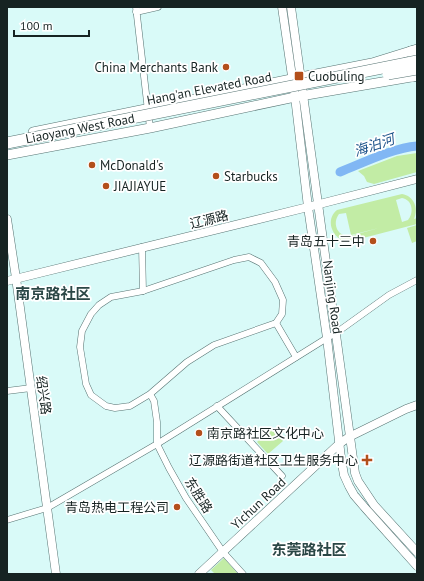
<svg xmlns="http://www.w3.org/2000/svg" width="424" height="581" font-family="'PT Sans','Noto Sans SC',sans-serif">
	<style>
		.green { fill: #c2eca5; fill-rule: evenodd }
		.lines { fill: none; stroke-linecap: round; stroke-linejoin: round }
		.river { stroke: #81b7f4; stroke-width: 9 }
		.street-casing { stroke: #577473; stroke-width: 7 }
		.secondary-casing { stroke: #577473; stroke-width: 9 }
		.primary-casing { stroke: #577473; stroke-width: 10 }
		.highway-casing { stroke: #577473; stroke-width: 12 }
		.street { stroke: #fff; stroke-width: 6 }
		.secondary { stroke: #fff; stroke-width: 8 }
		.primary { stroke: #fff; stroke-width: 9 }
		.highway { stroke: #fff; stroke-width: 11 }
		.highway-bridge-casing { stroke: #577473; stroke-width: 12; stroke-linecap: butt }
		.highway-bridge { stroke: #fff; stroke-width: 11 }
		.poi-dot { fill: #b34f1b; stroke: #fff; stroke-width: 1.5 }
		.labels { text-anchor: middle; stroke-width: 3.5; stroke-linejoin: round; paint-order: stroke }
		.poi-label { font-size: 13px; fill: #162322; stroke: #fff; text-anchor: start }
		.street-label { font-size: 13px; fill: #162322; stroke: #fff }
		.water-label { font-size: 14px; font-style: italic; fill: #1c5289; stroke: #fff }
		.quarter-label { font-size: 15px; font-weight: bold; fill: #2b4746; stroke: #fff }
	</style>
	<rect width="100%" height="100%" fill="#d9faf8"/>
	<!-- green -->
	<g class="green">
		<polygon points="417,153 417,172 374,184 367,182 364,176 358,171 397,156"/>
		<path d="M402,194C414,196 419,208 414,219L417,218V224L340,244L339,239H340C330,232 327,218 337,210ZM402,198C413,200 414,213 408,220L402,222L396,200ZM346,213L351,235L379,228L350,236C337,237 332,223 339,214Z"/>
		<polygon points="417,225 417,241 412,243 407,228"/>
		<polygon points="272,428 283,441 268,454 257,442"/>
		<polygon points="224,558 238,574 215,574 211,570"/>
	</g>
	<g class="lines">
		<!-- river -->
		<path class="river" d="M340,172C363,163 393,148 417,146"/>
		<defs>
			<g id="street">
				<polyline points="136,7 150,128"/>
				<polyline points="136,12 158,7"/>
				<polyline points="142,247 143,291"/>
				<polyline points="276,323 296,357"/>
				<polyline points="7,391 31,388"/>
				<polyline points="150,394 187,362 214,345 276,323 282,314 283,300 275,282 261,263 249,257 234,260 143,291 111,297 99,305 91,314 82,331 80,347 86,384 91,395 106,406 115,408 130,406 150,394 154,401 157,422 157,444 169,468 186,498 223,552 243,574"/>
				<polyline points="217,406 282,476"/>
				<polyline points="7,520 47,508 157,444 327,338 336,333 389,295 417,280"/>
			</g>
			<g id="secondary">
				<polyline points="282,7 295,97 308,207 327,338 341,458 344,475 349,486 354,495 366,509 417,566"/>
				<polyline points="291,7 355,473 358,481 374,505 417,552"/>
				<polyline points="7,219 16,278 56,574"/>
				<polyline points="7,281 308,207 417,179"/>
				<polyline points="199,574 339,444 349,437 406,409 417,405"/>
			</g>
			<g id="primary">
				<polyline points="33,132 301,77 372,63 417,49"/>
				<polyline points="7,155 150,128 295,97 417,76"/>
			</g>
			<g id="highway">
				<polyline points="411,52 417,51"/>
				<polyline points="412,76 417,75"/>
			</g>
		</defs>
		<!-- street casing -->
		<use href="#street" class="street-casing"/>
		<!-- secondary casing -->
		<use href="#secondary" class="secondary-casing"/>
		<!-- primary casing -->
		<use href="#primary" class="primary-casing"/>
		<!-- highway casing -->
		<use href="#highway" class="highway-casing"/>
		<!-- street -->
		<use href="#street" class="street"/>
		<!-- secondary -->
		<use href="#secondary" class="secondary"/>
		<!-- primary -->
		<use href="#primary" class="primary"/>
		<!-- highway -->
		<use href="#highway" class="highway"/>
		<defs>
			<g id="highway-bridge">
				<polyline points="388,74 417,69"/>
				<polyline points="7,143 417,61"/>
			</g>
		</defs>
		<!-- highway-bridge casing -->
		<use href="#highway-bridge" class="highway-bridge-casing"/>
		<!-- highway-bridge -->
		<use href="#highway-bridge" class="highway-bridge"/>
	</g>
	<!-- markers -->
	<g class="poi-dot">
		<circle cx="226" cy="67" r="4"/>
		<rect x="294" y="71" width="10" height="10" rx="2"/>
		<circle cx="92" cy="165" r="4"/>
		<circle cx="216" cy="176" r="4"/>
		<circle cx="106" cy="186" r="4"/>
		<circle cx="373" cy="241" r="4"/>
		<circle cx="199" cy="433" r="4"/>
		<path d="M365 454h4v4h4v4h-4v4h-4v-4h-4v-4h4z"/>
		<circle cx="177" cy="507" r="4"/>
	</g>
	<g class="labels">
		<!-- poi labels -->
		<g class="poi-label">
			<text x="218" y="72" text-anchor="end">China Merchants Bank</text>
			<text x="308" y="81">Cuobuling</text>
			<text x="100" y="170">McDonald's</text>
			<text x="224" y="181">Starbucks</text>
			<text x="114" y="191">JIAJIAYUE</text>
			<text x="365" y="246" text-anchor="end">青岛五十三中</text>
			<text x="207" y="438">南京路社区文化中心</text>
			<text x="358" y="465" text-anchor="end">辽源路街道社区卫生服务中心</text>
			<text x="169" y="512" text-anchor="end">青岛热电工程公司</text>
		</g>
		<!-- street labels -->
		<g class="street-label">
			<text transform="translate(209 88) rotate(-11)" y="5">Hang'an Elevated Road</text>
			<text transform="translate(80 128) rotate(-11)" y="5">Liaoyang West Road</text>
			<text transform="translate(209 219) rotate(-14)" y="5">辽源路</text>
			<text transform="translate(333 297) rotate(82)" y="5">Nanjing Road</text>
			<text transform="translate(44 395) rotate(82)" y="5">绍兴路</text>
			<text transform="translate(199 495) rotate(57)" y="5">东胜路</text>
			<text transform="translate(258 503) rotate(-43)" y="5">Yichun Road</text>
		</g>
		<!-- water labels -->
		<g class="water-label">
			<text transform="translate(374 145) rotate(-19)" y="5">海泊河</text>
		</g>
		<!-- quarter labels -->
		<g class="quarter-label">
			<text x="53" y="299">南京路社区</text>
			<text x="309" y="555">东莞路社区</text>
		</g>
	</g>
	<!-- border -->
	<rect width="424" height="581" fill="none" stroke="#162322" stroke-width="16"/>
	<!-- scale -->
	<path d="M14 30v6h75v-6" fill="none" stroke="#162322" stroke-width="2"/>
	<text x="20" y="30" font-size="12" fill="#162322" stroke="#ffffff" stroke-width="3" paint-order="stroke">100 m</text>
</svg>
